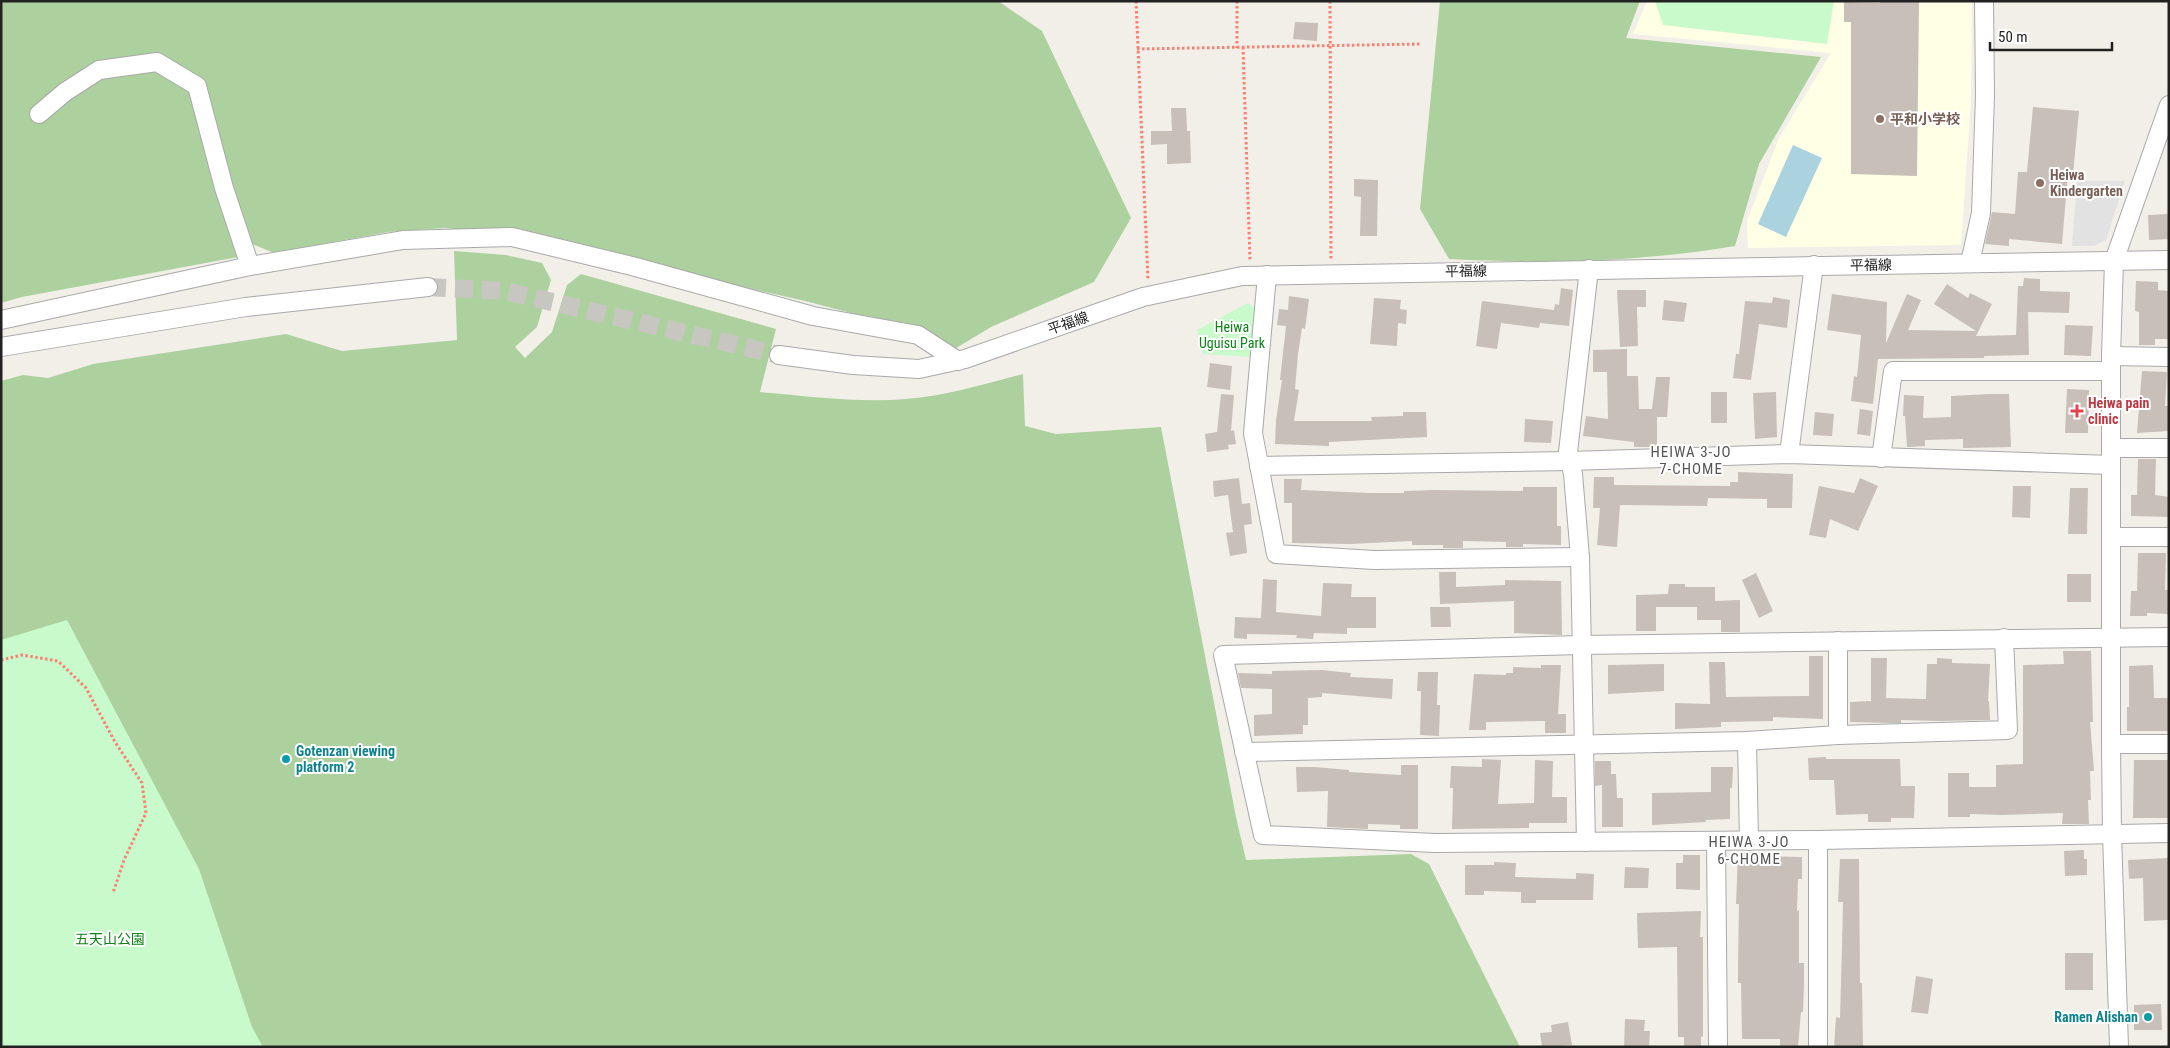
<svg xmlns="http://www.w3.org/2000/svg" width="2170" height="1048" font-family="'Roboto Condensed','Noto Sans JP',sans-serif">
	<style>
		.education { fill: #ffffe5 }
		.forest { fill: #add19e }
		.park { fill: #c8facc }
		.parking { fill: #e2e2e2 }
		.water { fill: #aad3df }
		.building { fill: #c7bfb8 }
		.lines { fill: none; stroke-linecap: round; stroke-linejoin: round }
		.minor-tunnel { stroke: #c8c6c1; stroke-width: 18; stroke-dasharray: 18 9; stroke-linecap: butt }
		.minor-casing { stroke: #a9a9a9; stroke-width: 20 }
		.path { stroke: #fa8072; stroke-width: 3; stroke-dasharray: 2.5 2.5; stroke-linecap: butt }
		.minor { stroke: #fff; stroke-width: 18 }
		.education-dot { fill: #8d6e63; stroke: #fff; stroke-width: 2 }
		.health-dot { fill: #e0444e; stroke: #fff; stroke-width: 2 }
		.culture-dot { fill: #0f9aa8; stroke: #fff; stroke-width: 2 }
		.labels { text-anchor: middle; stroke-width: 4; stroke-linejoin: round; paint-order: stroke }
		.education-label { font-size: 14px; font-weight: bold; fill: #785e54; stroke: #fff; text-anchor: start }
		.street-label { font-size: 14px; fill: #222; stroke: #fff }
		.park-label { font-size: 14px; fill: #0c8416; stroke: #fff }
		.health-label { font-size: 14px; font-weight: bold; fill: #be3a42; stroke: #fff; text-anchor: start }
		.culture-label { font-size: 14px; font-weight: bold; fill: #0d838f; stroke: #fff; text-anchor: start }
		.neighbourhood-label { font-size: 15px; letter-spacing: 1px; fill: #555; stroke: #fff }
	</style>
	<rect width="100%" height="100%" fill="#f2efe9"/>
	<!-- education -->
	<polygon class="education" points="1647,1 1972,1 1971,100 1961,245 1748,248 1747,221 1779,138 1831,53 1633,34"/>
	<!-- forest -->
	<g class="forest">
		<polygon points="1,1 998,1 1042,31 1131,218 1094,282 991,327 953,350 917,330 805,301 512,234 445,228 388,232 274,253 235,237 238,257 22,297 1,303"/>
		<path d="M1440,1H1640L1626,38L1821,57L1759,164L1735,246C1641,262 1544,264 1449,259L1420,209Z"/>
		<path d="M454,251L506,255L542,263L551,280L537,327L515,347L525,358L552,332L567,285L581,274L776,329L760,392C808,396 858,403 906,399C946,396 984,384 1023,374L1025,426L1056,434L1161,427L1236,817L1246,860L1411,854L1429,864L1520,1047H1V381L23,375L48,378L93,364L286,334L342,351L457,340Z"/>
	</g>
	<!-- park -->
	<g class="park">
		<polygon points="1655,1 1834,1 1827,44 1663,25"/>
		<polygon points="1248,303 1257,310 1252,357 1203,354 1197,330"/>
		<polygon points="67,620 199,869 252,1027 263,1047 1,1047 1,640"/>
	</g>
	<!-- parking -->
	<polygon class="parking" points="2077,181 2125,181 2106,240 2094,246 2072,246"/>
	<!-- water -->
	<polygon class="water" points="1793,145 1822,158 1786,237 1758,224"/>
	<!-- building -->
	<g class="building">
		<polygon points="1880,1 1919,1 1917,176 1851,174 1851,22 1844,22 1844,2 1880,3"/>
		<polygon points="1295,22 1318,23 1317,41 1293,39"/>
		<polygon points="2033,107 2079,111 2073,174 2068,173 2062,244 2009,239 2009,246 1985,244 1992,212 2015,214 2018,172 2027,172"/>
		<polygon points="1171,108 1186,108 1187,131 1190,131 1191,163 1167,164 1167,144 1151,145 1151,131 1172,131"/>
		<polygon points="1354,179 1378,180 1377,236 1360,236 1361,197 1354,196"/>
		<polygon points="2169,214 2169,239 2149,240 2148,215"/>
		<polygon points="2024,278 2040,279 2040,291 2070,292 2069,313 2028,312 2029,355 1984,356 1984,358 1878,359 1873,404 1851,401 1854,376 1857,377 1861,335 1827,330 1832,294 1887,302 1886,343 1907,294 1921,300 1908,330 1976,331 1934,304 1947,284 1968,298 1970,293 1992,304 1976,336 2016,335 2018,286 2023,286"/>
		<polygon points="2136,281 2158,282 2158,290 2169,291 2169,339 2155,339 2155,345 2139,345 2139,312 2135,311"/>
		<polygon points="1561,288 1573,290 1569,326 1540,323 1539,328 1501,323 1497,349 1476,346 1482,301 1554,310 1555,304 1559,305"/>
		<polygon points="1617,290 1646,290 1646,307 1637,307 1638,346 1620,347"/>
		<polygon points="1289,296 1309,299 1305,329 1302,328 1298,354 1295,389 1299,390 1294,421 1372,421 1371,417 1403,416 1403,412 1426,412 1427,437 1329,442 1329,446 1275,444 1276,420 1282,380 1280,380 1286,326 1277,325 1279,309 1288,310"/>
		<polygon points="1773,297 1790,300 1787,328 1759,324 1751,380 1733,378 1736,354 1739,354 1745,301 1772,303"/>
		<polygon points="1374,298 1401,300 1400,309 1407,310 1406,324 1398,323 1397,346 1370,344"/>
		<polygon points="1664,300 1687,303 1684,322 1662,320"/>
		<polygon points="2065,325 2093,326 2091,356 2064,355"/>
		<polygon points="1627,349 1627,376 1638,376 1639,409 1652,409 1656,377 1670,377 1667,417 1657,417 1657,447 1634,447 1634,442 1583,436 1586,416 1608,419 1607,372 1593,372 1593,350"/>
		<polygon points="1210,363 1232,366 1230,390 1207,387"/>
		<polygon points="2142,371 2167,372 2165,406 2169,406 2169,431 2137,433"/>
		<polygon points="2067,389 2089,390 2088,433 2065,433"/>
		<rect x="1711" y="392" width="16" height="31"/>
		<polygon points="1776,392 1777,437 1755,439 1753,393"/>
		<polygon points="1221,394 1234,395 1231,431 1234,430 1236,444 1228,445 1229,449 1207,452 1205,434 1217,432"/>
		<polygon points="1989,394 2009,394 2011,447 1963,448 1963,439 1925,440 1925,446 1907,447 1905,416 1903,416 1904,395 1924,396 1923,418 1951,417 1951,396"/>
		<polygon points="1860,409 1873,411 1870,436 1857,434"/>
		<polygon points="1815,412 1834,414 1832,436 1813,435"/>
		<polygon points="1525,419 1553,421 1551,443 1524,442"/>
		<polygon points="2138,459 2156,459 2155,495 2169,497 2169,517 2131,516 2131,495 2137,495"/>
		<polygon points="1738,472 1793,474 1792,508 1767,508 1767,499 1708,498 1707,506 1620,505 1617,547 1597,545 1600,508 1593,508 1594,477 1614,477 1614,485 1730,486 1730,482 1738,482"/>
		<polygon points="1239,478 1242,504 1250,503 1252,524 1244,525 1247,553 1230,556 1226,533 1233,532 1228,495 1214,497 1213,481"/>
		<polygon points="1860,478 1878,486 1858,531 1830,519 1826,538 1809,535 1819,486 1854,493"/>
		<polygon points="1284,479 1302,479 1301,490 1370,493 1404,493 1404,491 1434,490 1523,491 1523,487 1557,487 1557,526 1561,526 1561,545 1523,544 1523,547 1506,547 1506,542 1463,541 1463,548 1443,548 1443,545 1412,545 1412,541 1350,544 1292,543 1292,503 1284,503"/>
		<polygon points="2013,486 2031,486 2030,518 2012,517"/>
		<polygon points="2070,488 2088,488 2087,534 2068,534"/>
		<polygon points="2138,553 2166,553 2165,590 2169,590 2169,614 2147,613 2147,616 2130,616 2131,591 2137,591"/>
		<polygon points="1439,572 1456,572 1456,587 1505,585 1505,580 1561,581 1562,635 1514,633 1514,601 1440,604"/>
		<polygon points="1756,573 1773,611 1759,618 1742,580"/>
		<rect x="2067" y="574" width="24" height="28"/>
		<polygon points="1263,579 1277,580 1276,612 1321,616 1323,583 1352,584 1351,597 1376,597 1376,628 1347,628 1347,634 1314,633 1313,639 1296,638 1297,635 1247,634 1247,639 1234,638 1235,617 1261,618"/>
		<polygon points="1669,584 1685,584 1685,587 1715,587 1715,601 1740,600 1740,632 1721,632 1721,620 1697,620 1697,607 1656,607 1656,631 1636,631 1636,595 1668,594"/>
		<polygon points="1430,607 1450,607 1451,627 1431,627"/>
		<polygon points="2063,651 2091,651 2093,722 2090,722 2094,771 2090,771 2091,800 2088,800 2089,824 2062,824 2063,813 2002,815 1970,814 1970,817 1948,817 1948,773 1969,773 1969,787 1996,787 1996,765 2023,764 2023,665 2064,664"/>
		<polygon points="1809,656 1823,656 1823,719 1773,717 1773,721 1721,722 1721,727 1675,729 1675,703 1710,704 1709,662 1725,662 1726,697 1809,696"/>
		<polygon points="1871,658 1887,658 1886,698 1926,699 1927,664 1937,664 1937,658 1952,659 1952,663 1990,664 1988,701 1989,701 1990,720 1940,721 1901,720 1901,723 1891,723 1850,722 1850,702 1871,701"/>
		<polygon points="1664,664 1664,691 1608,694 1608,665"/>
		<polygon points="1541,665 1561,665 1558,714 1566,714 1566,733 1545,733 1545,721 1486,722 1486,730 1469,730 1474,674 1506,675 1506,673 1513,673 1513,667 1541,668"/>
		<polygon points="2153,665 2154,698 2169,698 2169,731 2127,731 2127,707 2129,707 2129,666"/>
		<polygon points="1322,670 1351,673 1350,677 1393,679 1392,699 1322,693 1322,697 1308,698 1308,725 1303,725 1303,734 1254,736 1254,715 1272,714 1272,689 1241,688 1238,673 1272,674 1272,671"/>
		<polygon points="1418,672 1438,672 1437,705 1440,705 1439,736 1420,735 1421,691 1417,691"/>
		<polygon points="1826,757 1826,759 1900,759 1901,786 1915,786 1914,818 1891,818 1891,822 1868,822 1868,814 1836,815 1834,780 1809,780 1808,758"/>
		<polygon points="1482,759 1501,760 1498,804 1534,803 1535,760 1553,761 1552,797 1567,797 1567,823 1529,823 1529,828 1452,829 1453,788 1450,788 1451,766 1482,767"/>
		<polygon points="2134,760 2169,760 2169,818 2133,818"/>
		<polygon points="1595,761 1611,761 1611,774 1616,774 1617,798 1623,798 1623,827 1602,827 1602,785 1595,786"/>
		<polygon points="1401,765 1418,765 1418,829 1400,829 1400,825 1368,824 1368,829 1327,827 1328,791 1297,792 1296,767 1315,767 1349,770 1349,772 1401,775"/>
		<polygon points="1711,767 1733,767 1732,788 1730,788 1730,819 1706,820 1706,822 1652,825 1652,793 1711,792"/>
		<polygon points="2084,850 2084,859 2087,859 2087,875 2065,876 2064,851"/>
		<polygon points="1738,853 1761,853 1761,856 1802,857 1802,879 1798,879 1797,911 1799,910 1799,963 1804,963 1804,986 1803,1012 1801,1012 1798,1047 1780,1047 1780,1039 1742,1039 1741,983 1738,983 1738,968 1739,904 1736,904"/>
		<polygon points="1683,855 1700,855 1700,890 1676,889 1676,863 1683,863"/>
		<polygon points="2169,858 2169,920 2144,921 2143,878 2129,879 2128,860"/>
		<polygon points="1840,859 1859,859 1860,983 1862,983 1863,1047 1834,1047 1836,1017 1840,1018 1842,946 1843,902 1838,902"/>
		<polygon points="1494,862 1516,863 1515,877 1576,879 1576,873 1594,874 1593,900 1536,900 1536,903 1521,903 1521,892 1484,891 1484,895 1465,895 1465,865 1494,865"/>
		<polygon points="1625,867 1649,868 1648,888 1624,888"/>
		<polygon points="1701,911 1700,937 1703,937 1703,1036 1701,1037 1701,1047 1684,1047 1684,1037 1678,1037 1677,947 1638,948 1637,913"/>
		<rect x="2065" y="953" width="28" height="37"/>
		<polygon points="1916,976 1933,979 1928,1014 1911,1012"/>
		<polygon points="2161,1004 2162,1030 2134,1030 2134,1005"/>
		<polygon points="1625,1019 1645,1020 1644,1031 1650,1031 1649,1047 1624,1047"/>
		<polygon points="1568,1022 1572,1045 1542,1047 1540,1033 1552,1032 1551,1025"/>
	</g>
	<g class="lines">
		<!-- minor-tunnel -->
		<polyline class="minor-tunnel" points="428,287 505,291 779,355"/>
		<defs>
			<g id="minor">
				<polyline points="39,114 65,92 99,70 157,62 197,86 224,188 250,266"/>
				<polyline points="1970,263 1981,213 1985,95 1984,1"/>
				<polyline points="1267,275 1253,433 1276,554 1374,560 1580,557"/>
				<polyline points="1,320 250,266 403,240 512,237 632,266 813,316 918,335 958,361"/>
				<polyline points="1,347 246,307 428,287"/>
				<polyline points="779,355 853,365 919,369 965,359 1143,297 1242,276 2169,260"/>
				<polyline points="2111,356 2169,357"/>
				<polyline points="2112,448 2169,448"/>
				<polyline points="1789,454 1814,265"/>
				<polyline points="1881,458 1893,371 2111,371"/>
				<polyline points="1259,466 1570,461 1789,454 2111,465"/>
				<polyline points="2112,537 2169,537"/>
				<polyline points="2169,637 1581,645 1223,655 1263,835 1435,843 1818,840 2169,833"/>
				<polyline points="1838,641 1838,735"/>
				<polyline points="1747,741 1749,841"/>
				<polyline points="2111,744 2169,744"/>
				<polyline points="1244,752 1747,741 1838,735 2008,730 2004,638"/>
				<polyline points="1818,840 1818,1047"/>
				<polyline points="1716,841 1718,1047"/>
				<polyline points="1586,842 1580,557 1573,474 1568,452 1589,269"/>
				<polyline points="2119,1047 2112,834 2111,744 2111,356 2114,261 2169,105"/>
			</g>
		</defs>
		<!-- minor casing -->
		<use href="#minor" class="minor-casing"/>
		<!-- path -->
		<g class="path">
			<polyline points="1136,1 1148,280"/>
			<polyline points="1237,1 1237,48"/>
			<polyline points="1330,1 1331,260"/>
			<polyline points="1243,47 1250,260"/>
			<polyline points="1137,49 1420,44"/>
			<polyline points="1,660 22,655 58,661 86,688 115,742 142,783 146,813 124,860 113,893"/>
		</g>
		<!-- minor -->
		<use href="#minor" class="minor"/>
	</g>
	<!-- markers -->
	<g class="education-dot">
		<circle cx="1880" cy="119" r="5"/>
		<circle cx="2040" cy="183" r="5"/>
	</g>
	<path class="health-dot" d="M2074.5 403.5h5v5h5v5h-5v5h-5v-5h-5v-5h5z"/>
	<g class="culture-dot">
		<circle cx="286" cy="759" r="5"/>
		<circle cx="2148" cy="1017" r="5"/>
	</g>
	<g class="labels">
		<!-- education labels -->
		<g class="education-label">
			<text x="1890" y="124">平和小学校</text>
			<text x="2050" y="180">Heiwa<tspan x="2050" dy="16">Kindergarten</tspan></text>
		</g>
		<!-- street labels -->
		<g class="street-label">
			<text transform="translate(1871 265) rotate(-1)" y="5">平福線</text>
			<text transform="translate(1466 271) rotate(-1)" y="5">平福線</text>
			<text transform="translate(1068 323) rotate(-19)" y="5">平福線</text>
		</g>
		<!-- park labels -->
		<g class="park-label">
			<text x="1232" y="332">Heiwa<tspan x="1232" dy="16">Uguisu Park</tspan></text>
			<text x="110" y="944">五天山公園</text>
		</g>
		<!-- health labels -->
		<g class="health-label">
			<text x="2088" y="408">Heiwa pain<tspan x="2088" dy="16">clinic</tspan></text>
		</g>
		<!-- culture labels -->
		<g class="culture-label">
			<text x="296" y="756">Gotenzan viewing<tspan x="296" dy="16">platform 2</tspan></text>
			<text x="2138" y="1022" text-anchor="end">Ramen Alishan</text>
		</g>
		<!-- neighbourhood labels -->
		<g class="neighbourhood-label">
			<text x="1691" y="457">HEIWA 3-JO<tspan x="1691" dy="17">7-CHOME</tspan></text>
			<text x="1749" y="847">HEIWA 3-JO<tspan x="1749" dy="17">6-CHOME</tspan></text>
		</g>
	</g>
	<!-- border -->
	<rect width="2170" height="1048" fill="none" stroke="#222222" stroke-width="5"/>
	<!-- scale -->
	<path d="M1990 42v8h122v-8" fill="none" stroke="#222222" stroke-width="2.5"/>
	<text x="1998" y="42" font-size="15" fill="#222222" stroke="#ffffff" stroke-width="4" paint-order="stroke">50 m</text>
</svg>
